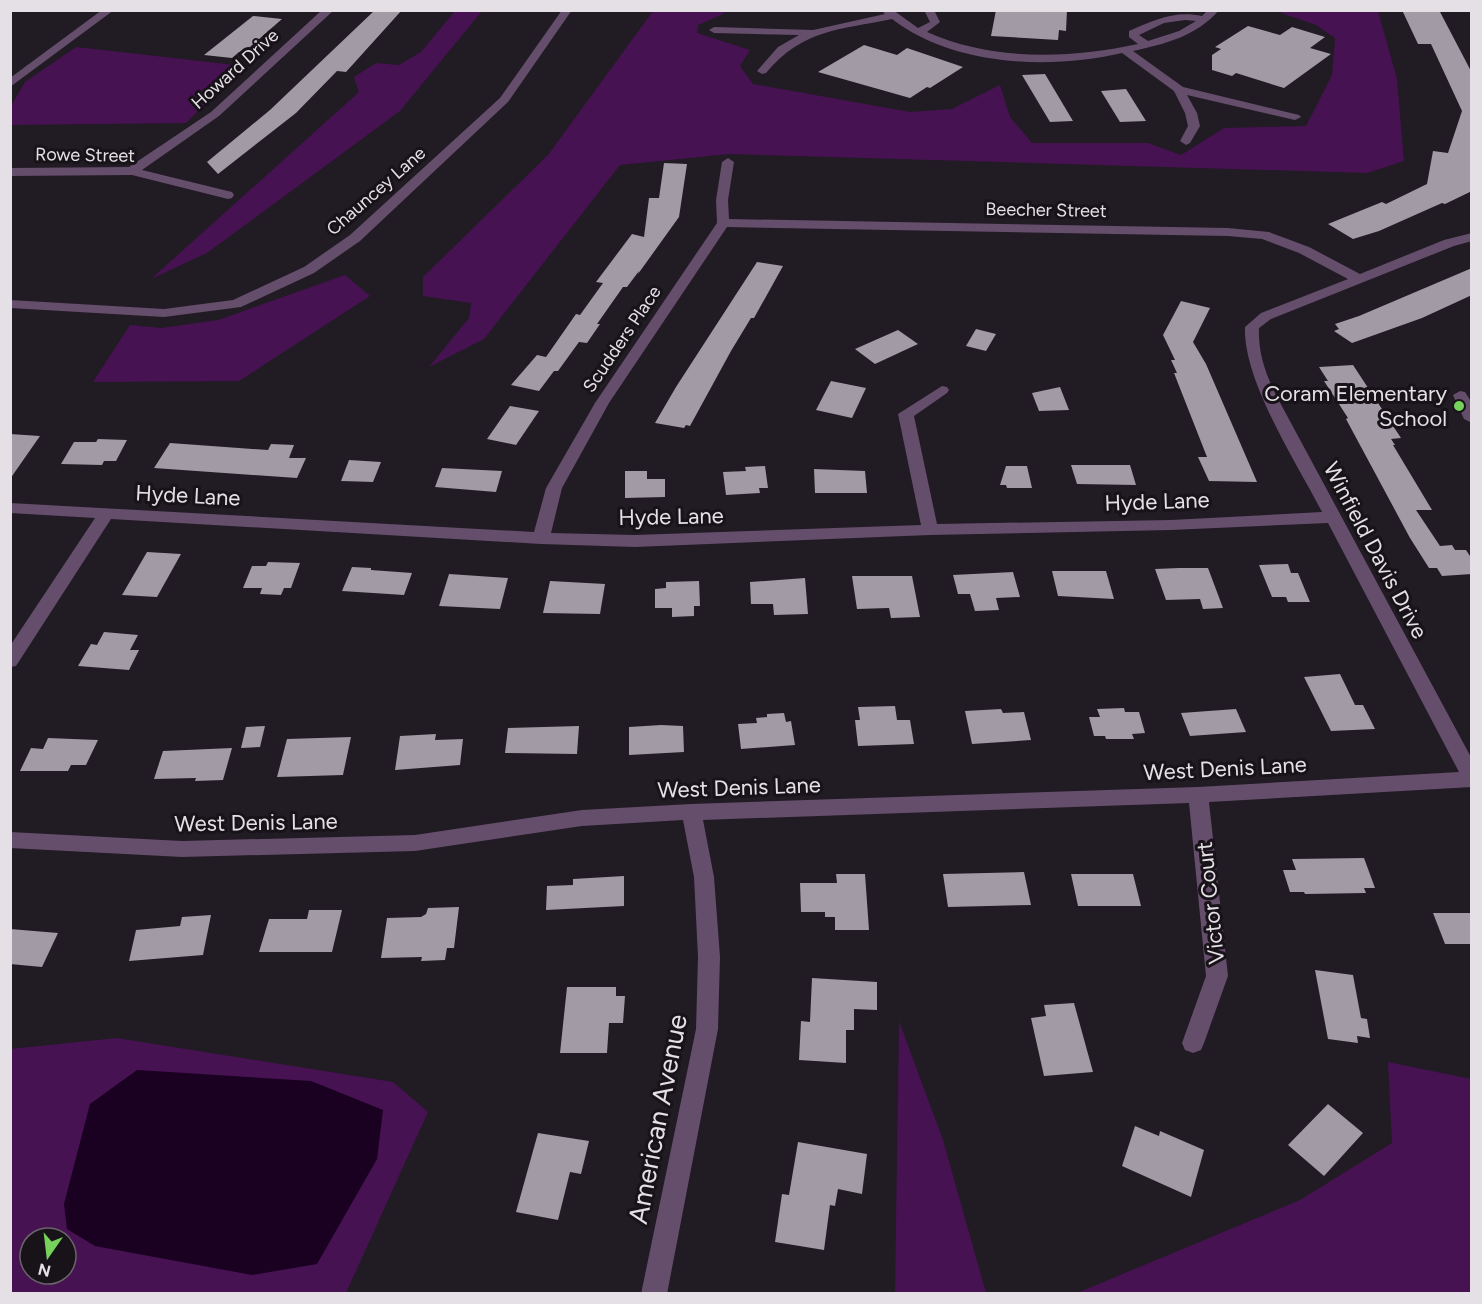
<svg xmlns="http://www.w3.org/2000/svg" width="1482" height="1304" font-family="Figtree,sans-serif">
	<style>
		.green { fill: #461252; fill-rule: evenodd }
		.water { fill: #1a0021 }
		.building { fill: #a29aa4 }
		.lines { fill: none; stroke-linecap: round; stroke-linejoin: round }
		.minor { fill: #654d6c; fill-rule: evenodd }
		.poi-dot { fill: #76d25a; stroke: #181219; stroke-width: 2 }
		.labels { text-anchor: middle; stroke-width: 6; stroke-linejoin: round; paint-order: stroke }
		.far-street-label { font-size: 18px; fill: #e4e0e5; stroke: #181219 }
		.poi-label { font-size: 22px; fill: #e4e0e5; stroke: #181219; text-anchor: end }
		.street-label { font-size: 22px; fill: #e4e0e5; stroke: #181219 }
		.near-street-label { font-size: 27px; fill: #e4e0e5; stroke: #181219 }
	</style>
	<rect width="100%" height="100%" fill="#211b23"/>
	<!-- green -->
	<g class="green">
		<polygon points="455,11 482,11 400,111 207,253 151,279 359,92 354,77 376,63 399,65 421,52"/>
		<polygon points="653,11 724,11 723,14 698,25 697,33 750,50 740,66 753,84 910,112 952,109 1000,85 1010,117 1032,143 1148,143 1181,155 1224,128 1306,126 1332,75 1335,38 1316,25 1281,13 1284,11 1378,11 1397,79 1404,161 1367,173 729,154 620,165 484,339 429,367 469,318 471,303 423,296 423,277 548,155"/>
		<polygon points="76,47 244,66 186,123 11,125 11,106 25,82"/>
		<polygon points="345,275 370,296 239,381 93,382 130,325 162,328 218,320"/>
		<polygon points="899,1021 943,1140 986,1293 895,1293"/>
		<path d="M117,1038L393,1082L428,1112L346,1293H11L10,1049ZM30,1238H66V1274H30Z"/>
		<polygon points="1388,1062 1471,1079 1471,1293 1077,1293 1300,1200 1392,1143"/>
	</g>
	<!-- water -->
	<polygon class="water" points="137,1070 311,1081 383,1110 377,1159 317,1264 252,1275 95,1246 67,1229 64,1204 90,1104"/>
	<!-- building -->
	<g class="building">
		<polygon points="375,10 402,10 346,72 337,71 296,113 218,174 207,162 270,110"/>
		<polygon points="996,10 1067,10 1066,31 1059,30 1058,40 991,36"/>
		<polygon points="1402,10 1439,10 1472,73 1472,191 1445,204 1442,203 1379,231 1353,239 1328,224 1382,202 1386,204 1427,184 1433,151 1448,153 1462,111 1431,44 1418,44"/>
		<polygon points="253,16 282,19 243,53 239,52 232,58 204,55"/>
		<polygon points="1248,26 1280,35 1292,27 1325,37 1310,48 1331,54 1284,88 1236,73 1232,76 1212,70 1212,55 1221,49 1215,47"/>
		<polygon points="864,45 897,55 907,48 963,67 930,88 927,87 910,98 818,72"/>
		<polygon points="1045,74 1073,121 1050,122 1022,75"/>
		<polygon points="1126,89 1146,121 1120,122 1101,91"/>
		<polygon points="664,163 687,164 679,217 638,274 639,271 627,287 623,287 597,324 600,324 587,343 579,342 558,371 554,371 539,391 511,385 537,355 546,357 576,314 580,315 603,283 596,282 632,234 644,237 649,198 659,198"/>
		<polygon points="757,262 783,266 754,318 751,318 731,351 690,426 686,425 684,428 655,423 676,387"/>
		<polygon points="1472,268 1472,295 1422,318 1352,343 1334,331 1339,329 1335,324 1359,316"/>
		<polygon points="1181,301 1210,308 1193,342 1206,364 1257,482 1209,481 1198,457 1207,457 1174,373 1177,373 1171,360 1175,360 1163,335"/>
		<polygon points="976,329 996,334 986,351 966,346"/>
		<polygon points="898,330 918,344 875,364 855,349"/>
		<polygon points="1353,365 1401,438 1391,439 1395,445 1393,445 1432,510 1416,510 1440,546 1452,545 1455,550 1466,550 1472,559 1472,574 1442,576 1437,568 1429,568 1410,538 1346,419 1348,418 1324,381 1328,381 1319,367"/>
		<polygon points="831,381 866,388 852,418 816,410"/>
		<polygon points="1060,387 1069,410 1039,411 1032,393"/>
		<polygon points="510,406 539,411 516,445 487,439"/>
		<polygon points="10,434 40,436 10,479"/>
		<polygon points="98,439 127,440 116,461 104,461 102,465 61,464 74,442 96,442"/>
		<polygon points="170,443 268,450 271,444 294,445 289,458 306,458 297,478 154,468"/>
		<polygon points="349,460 381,462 373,482 341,481"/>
		<polygon points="1071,465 1130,465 1136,485 1077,484"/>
		<polygon points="765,466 768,488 759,488 760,493 726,495 723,472 746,471 745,467"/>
		<polygon points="1006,466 1027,466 1032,488 1007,488 1006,485 1000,485"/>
		<polygon points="442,468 502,471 496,492 435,487"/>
		<polygon points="814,469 865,471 867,493 815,493"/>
		<polygon points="625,471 647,471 647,479 665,479 665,497 625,498"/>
		<polygon points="147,552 181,554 157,597 122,595"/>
		<polygon points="268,562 300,563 291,588 284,588 281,595 260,594 262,588 243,588 252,566 266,566"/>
		<polygon points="1288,564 1291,573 1298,573 1310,602 1288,602 1286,597 1272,597 1259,565"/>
		<polygon points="352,567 371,568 371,570 412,573 404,595 342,591"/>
		<polygon points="1179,568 1208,568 1223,608 1203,609 1200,599 1166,600 1155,569"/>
		<polygon points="1052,571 1106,571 1114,599 1058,596"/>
		<polygon points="1013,572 1020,597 996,598 999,610 975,611 970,594 958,594 953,575"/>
		<polygon points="449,574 508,578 500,609 439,606"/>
		<polygon points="852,576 912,576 920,617 891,618 889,608 857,609"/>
		<polygon points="805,578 808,614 774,615 773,604 751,604 750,582"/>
		<polygon points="550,581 605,584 600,614 543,613"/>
		<polygon points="699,581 700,606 694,606 694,616 672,617 672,608 655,608 655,589 666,588 666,582"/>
		<polygon points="104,632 138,635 130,650 139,650 129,670 78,666 91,644 97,645"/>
		<polygon points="1340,674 1355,705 1363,705 1375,729 1331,731 1304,677"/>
		<polygon points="895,706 897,720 910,720 914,744 858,746 855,720 860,720 858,707"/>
		<polygon points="1124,708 1125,712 1139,712 1145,733 1132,734 1134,739 1106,739 1105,736 1094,736 1089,717 1100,717 1097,709"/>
		<polygon points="1001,709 1003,713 1024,712 1031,740 972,744 965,711"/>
		<polygon points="1236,709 1246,732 1190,736 1181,713"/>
		<polygon points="784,713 786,722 791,721 795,745 741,749 738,724 757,723 756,718 767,717 767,714"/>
		<polygon points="661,725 683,726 684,752 629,755 629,727"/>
		<polygon points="265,726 260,747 241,748 246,727"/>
		<polygon points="579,726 577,754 505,753 508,728"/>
		<polygon points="436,734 435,740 463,739 460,765 395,770 400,736"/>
		<polygon points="351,737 343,775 277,777 287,739"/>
		<polygon points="48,738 98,740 86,765 71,765 68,771 20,771 31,748 43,749"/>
		<polygon points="232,748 223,780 195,781 196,778 154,779 163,751"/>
		<polygon points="1364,858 1375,888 1364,888 1366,893 1305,894 1304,892 1290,892 1283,870 1296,870 1292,859"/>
		<polygon points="1024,872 1031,905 948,907 943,874"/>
		<polygon points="836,874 865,874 869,930 835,930 835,917 825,917 825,912 801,912 800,883 837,883"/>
		<polygon points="1071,874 1133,874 1141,906 1078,906"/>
		<polygon points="624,876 624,906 546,910 547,886 573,885 573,879"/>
		<polygon points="459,907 454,948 447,948 445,960 421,961 422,957 381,958 387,918 421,917 426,914 428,908"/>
		<polygon points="309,910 342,910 332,952 259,952 269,919 307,919"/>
		<polygon points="1433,913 1472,913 1472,944 1445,944"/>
		<polygon points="211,915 203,955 129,961 136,930 180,926 182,917"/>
		<polygon points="10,929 58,933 42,967 10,964"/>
		<polygon points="1315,970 1353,975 1361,1018 1367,1019 1370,1038 1357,1036 1358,1043 1328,1039"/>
		<polygon points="812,978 877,982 877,1010 854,1009 854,1030 846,1030 846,1063 799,1060 801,1021 810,1022"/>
		<polygon points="567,987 616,987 616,996 625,996 623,1023 609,1023 607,1053 560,1053"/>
		<polygon points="1074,1003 1093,1072 1044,1076 1031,1018 1046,1016 1044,1005"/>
		<polygon points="1328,1104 1363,1133 1324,1176 1288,1145"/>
		<polygon points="1135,1126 1159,1136 1160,1131 1204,1150 1191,1197 1122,1166"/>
		<polygon points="538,1133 589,1141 581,1174 570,1172 558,1220 516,1212"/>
		<polygon points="798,1142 867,1154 862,1194 838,1189 835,1206 830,1205 824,1250 775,1242 782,1194 789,1195"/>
	</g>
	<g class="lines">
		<!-- minor -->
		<g class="minor">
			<polygon points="102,10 114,10 10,87 10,78"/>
			<polygon points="322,10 334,10 219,116 142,170 232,192 234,195 232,198 228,199 132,175 10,176 10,168 129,167 211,112"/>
			<polygon points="562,10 572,10 508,102 360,241 314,273 241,307 164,317 10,308 10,300 164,309 233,300 304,267 350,235 500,98"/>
			<path d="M881,10H893L918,28L930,22L924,10H934L940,22L927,32C992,61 1069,59 1138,44L1129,37V31C1154,20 1175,10 1202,16L1208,10H1219C1197,36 1165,44 1133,51L1183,87L1299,115L1301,117L1295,120L1187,95L1197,113L1200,126L1190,143L1186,145L1180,141L1188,126L1185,113L1174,91L1122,53C1049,70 953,66 892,19C839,30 803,29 766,73L762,74L757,71L778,47L799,35L714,33L709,30L714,27L813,30L885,14ZM1185,20L1196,21L1179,31L1148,41L1139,35L1164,23Z"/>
			<path d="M728,158L734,162L728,200L729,219L1228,228L1269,232L1309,247L1360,274L1444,240L1472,233V241L1454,246L1271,319L1259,328C1258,354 1266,375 1277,397L1472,759V787L1209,802L1228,976L1204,1043L1201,1050L1193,1053L1185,1050L1182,1043L1206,976L1189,803L703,820L714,877L720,957L718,1029L667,1294H641L696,1029L698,957L694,877L683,820L582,826L415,851L182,857L10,848V832L182,841L415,835L582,810L691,804L1198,787L1459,772L1328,523L1171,530L930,535L635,547L541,544L111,519L16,666L10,667V646L95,518L10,513V503L534,532L546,488L595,403L717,223L716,200L722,162ZM727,227L1228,236L1262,239L1299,253L1348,279L1261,313L1245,327C1243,381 1297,463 1322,512L1171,520L937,524L914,416L947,393L949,390L947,387L942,386L898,414L921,525L635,535L551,533L562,488L609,403Z"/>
			<polygon points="1460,391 1465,392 1472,403 1472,423 1464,419 1453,395"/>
		</g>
	</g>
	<!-- markers -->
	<circle class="poi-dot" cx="1459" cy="406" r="6"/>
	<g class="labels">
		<!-- far-street labels -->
		<g class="far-street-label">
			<text transform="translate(235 69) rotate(-42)" y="6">Howard Drive</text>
			<text transform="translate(85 155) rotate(1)" y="6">Rowe Street</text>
			<text transform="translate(376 191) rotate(-41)" y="6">Chauncey Lane</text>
			<text transform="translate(1046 210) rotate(1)" y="6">Beecher Street</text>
			<text transform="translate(622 339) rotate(-56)" y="6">Scudders Place</text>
		</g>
		<!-- poi labels -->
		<g class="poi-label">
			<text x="1447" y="401">Coram Elementary<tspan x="1447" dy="25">School</tspan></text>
		</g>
		<!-- street labels -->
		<g class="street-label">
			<text transform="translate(188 495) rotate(3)" y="8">Hyde Lane</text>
			<text transform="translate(1157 501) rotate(-2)" y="8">Hyde Lane</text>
			<text transform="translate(671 516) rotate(-1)" y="8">Hyde Lane</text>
			<text transform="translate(1376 550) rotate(62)" y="8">Winfield Davis Drive</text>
			<text transform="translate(1225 768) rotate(-3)" y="8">West Denis Lane</text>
			<text transform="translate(739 787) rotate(-2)" y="8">West Denis Lane</text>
			<text transform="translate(256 822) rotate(-1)" y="8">West Denis Lane</text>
			<text transform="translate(1210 903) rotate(-96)" y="8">Victor Court</text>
		</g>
		<!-- near-street labels -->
		<g class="near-street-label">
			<text transform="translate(658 1119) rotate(-79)" y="9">American Avenue</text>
		</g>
	</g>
	<!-- border -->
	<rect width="1482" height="1304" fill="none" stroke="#e4e0e5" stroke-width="24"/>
	<!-- north arrow -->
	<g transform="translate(48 1256) rotate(194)"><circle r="28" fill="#181219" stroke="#6a646b" stroke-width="1.5"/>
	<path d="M0-4.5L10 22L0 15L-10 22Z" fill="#76d25a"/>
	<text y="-9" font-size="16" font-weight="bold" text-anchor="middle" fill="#e4e0e5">N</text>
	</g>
</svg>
